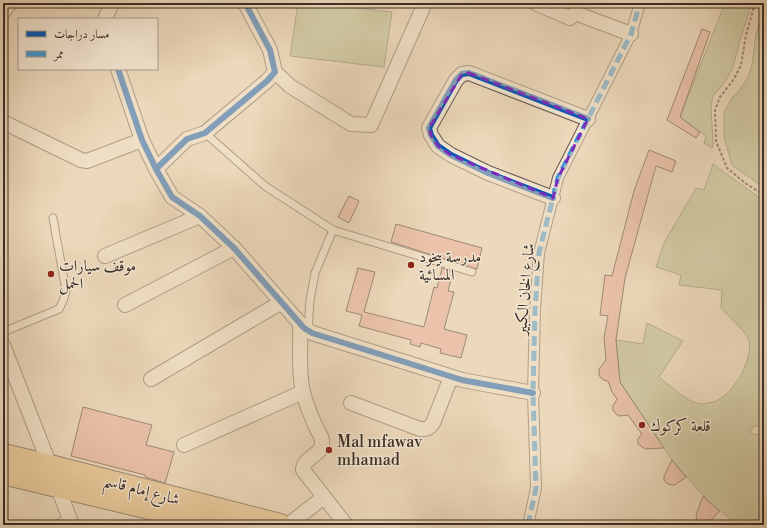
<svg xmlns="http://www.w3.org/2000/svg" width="767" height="528" font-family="'Libre Bodoni',Amiri,serif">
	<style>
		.green { fill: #b7bf90; stroke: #78765c }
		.building { fill: #e8a997; stroke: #3a2e27 }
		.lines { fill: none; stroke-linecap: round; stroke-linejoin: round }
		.service-casing { stroke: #66584c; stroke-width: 9 }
		.pedestrian-casing { stroke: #66584c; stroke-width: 12 }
		.minor-casing { stroke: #66584c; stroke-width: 16 }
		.primary-casing { stroke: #3a2e27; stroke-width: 24 }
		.path { stroke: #3a2e27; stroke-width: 2; stroke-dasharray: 3 2; stroke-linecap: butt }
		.service { stroke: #f3e6d2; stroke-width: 7 }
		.pedestrian { stroke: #f3e6d2; stroke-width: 10 }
		.minor { stroke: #f3e6d2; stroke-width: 14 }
		.primary { stroke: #e6bc7d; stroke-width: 22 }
		.quiet { stroke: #3e97d6; stroke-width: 5; stroke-dasharray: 10 5; stroke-linecap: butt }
		.cycleway-casing { stroke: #f3e6d2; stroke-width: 8 }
		.cycleway { stroke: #0057b8; stroke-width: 6 }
		.marked { fill: none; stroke: #7b2cbf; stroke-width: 3; stroke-dasharray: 8 5; stroke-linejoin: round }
		.poi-dot { fill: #8f2418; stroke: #f3e6d2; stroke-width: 1.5 }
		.labels { text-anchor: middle; stroke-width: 3; stroke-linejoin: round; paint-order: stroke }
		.poi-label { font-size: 16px; fill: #3a2e27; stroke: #f3e6d2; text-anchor: start }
		.street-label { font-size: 16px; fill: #3a2e27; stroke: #f3e6d2 }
	</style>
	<rect width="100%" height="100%" fill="#ecd8ba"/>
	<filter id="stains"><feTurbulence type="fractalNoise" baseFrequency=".005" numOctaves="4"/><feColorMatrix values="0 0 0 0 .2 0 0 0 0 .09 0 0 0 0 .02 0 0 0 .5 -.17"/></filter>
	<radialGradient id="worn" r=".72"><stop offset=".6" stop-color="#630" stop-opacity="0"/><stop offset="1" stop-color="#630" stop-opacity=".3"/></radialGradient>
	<!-- green -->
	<g class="green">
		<polygon points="298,3 315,3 392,12 384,67 290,56"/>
		<polygon points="725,3 752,3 740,40 733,67 725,82 713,96 711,107 713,143 712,148 704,143 706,136 680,117"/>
		<polygon points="764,3 764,188 732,165 724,136 724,112 732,98 739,91 748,77 752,65 756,35"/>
		<path d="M713,164L764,201V427L754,426L749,433L764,436V525H747L729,518L709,502L674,463L620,382L616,340L643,344L647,323L683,341L659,377C671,386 688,404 703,404C707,403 715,402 718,400C734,393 756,355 748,338C746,332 726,314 721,308L722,290L679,285L681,275L656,267L664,243L696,188L704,190Z"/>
	</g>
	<!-- building -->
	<g class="building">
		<polygon points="702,29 710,32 680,117 700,132 696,138 667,120"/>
		<polygon points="649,150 676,161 672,172 656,166 625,278 616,340 620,382 664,448 645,449 638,444 638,439 642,434 628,415 620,416 616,414 613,410 613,406 617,399 612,392 608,381 604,380 600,377 599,374 599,369 606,360 604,338 608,316 600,315 605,275 612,276 634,191"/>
		<polygon points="349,196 359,201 349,223 338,217"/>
		<polygon points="396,224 482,248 477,269 391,242"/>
		<polygon points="358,268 375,272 364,312 424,327 434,287 437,288 442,268 453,272 448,291 454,292 444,329 467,335 461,358 440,353 441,349 421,343 420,347 410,344 411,340 359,326 362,315 346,311"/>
		<polygon points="83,407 152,425 146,445 174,452 165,483 145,477 145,475 71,456"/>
		<polygon points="672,460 686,477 675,485 671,485 666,483 664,480 664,476"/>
		<polygon points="703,496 709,502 720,511 708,523 700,522 697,519 696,515"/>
	</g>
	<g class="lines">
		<defs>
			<g id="service">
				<polyline points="205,133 265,186 333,230 315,273 310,300 308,331"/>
				<polyline points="333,230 472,272"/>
				<polyline points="3,332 59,309 63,301 66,291 53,218"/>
				<polyline points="55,525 69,518"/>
			</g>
			<polyline id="pedestrian" points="528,525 536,488 533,393 535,310 539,253 558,178 631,34 640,3"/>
			<g id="minor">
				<polyline points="535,3 570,18 575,13 631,34"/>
				<polyline points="3,12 10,3"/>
				<polyline points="105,19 112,3"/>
				<polyline points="118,69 142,140 156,169 172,197 200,216 234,248 304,328 312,333 462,380 533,393"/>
				<polyline points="275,72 290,86 351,124 371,125 425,3"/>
				<polyline points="3,122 81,160 87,161 142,140"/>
				<polyline points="156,169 187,139 205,133 267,81 275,72 270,50 245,3"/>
				<polyline points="553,198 488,173 451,155 438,146 431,135 429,128 456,80 462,74 469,73 588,119"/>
				<polyline points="105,256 200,216"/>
				<polyline points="125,305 234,248"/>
				<path d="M300,325C301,347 298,371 303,392C306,404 311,416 316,427C318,432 322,436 322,441C324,455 303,457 303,470L346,525"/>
				<polyline points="3,345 50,466"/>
				<polyline points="151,379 280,303"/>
				<path d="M351,403L420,429C426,430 430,428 433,423L451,377"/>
				<polyline points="184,445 303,392"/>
				<polyline points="57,485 72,525"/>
				<polyline points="288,525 324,497"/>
			</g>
			<g id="primary">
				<polyline points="3,455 50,466 280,525"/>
				<polyline points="3,473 220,525"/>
			</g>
		</defs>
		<!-- service casing -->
		<use href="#service" class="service-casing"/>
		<!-- pedestrian casing -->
		<use href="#pedestrian" class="pedestrian-casing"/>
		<!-- minor casing -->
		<use href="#minor" class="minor-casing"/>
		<!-- primary casing -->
		<use href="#primary" class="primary-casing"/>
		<!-- path -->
		<polyline class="path" points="755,3 746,35 741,65 734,79 720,97 715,110 716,141 727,168 745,183 764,195"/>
		<!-- service -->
		<use href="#service" class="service"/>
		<!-- pedestrian -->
		<use href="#pedestrian" class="pedestrian"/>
		<!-- minor -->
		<use href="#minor" class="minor"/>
		<!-- primary -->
		<use href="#primary" class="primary"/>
		<!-- quiet -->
		<g class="quiet">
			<polyline points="3,351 5,350"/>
			<polyline points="528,525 536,488 533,393 535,310 539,253 558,178 631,34 640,3"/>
		</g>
		<defs>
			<g id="cycleway">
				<polyline points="118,69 142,140 156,169 172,197 200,216 234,248 304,328 312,333 462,380 533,393"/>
				<polyline points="156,169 187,139 205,133 267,81 275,72 270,50 245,3"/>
				<polyline points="553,198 488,173 451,155 438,146 431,135 429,128 456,80 462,74 469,73 588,119"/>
			</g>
		</defs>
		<!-- cycleway casing -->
		<use href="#cycleway" class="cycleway-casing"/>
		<!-- cycleway -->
		<use href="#cycleway" class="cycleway"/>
	</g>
	<!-- marked area -->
	<path d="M0 0H767V528H0ZM469,73L588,119L558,178L553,198L451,155L438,146L431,135L429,128L462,74Z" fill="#ecd8ba" fill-opacity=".55" fill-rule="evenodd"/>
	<path class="marked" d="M469,73L588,119L558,178L553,198L451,155L438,146L431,135L429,128L462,74Z"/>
	<!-- markers -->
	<g class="poi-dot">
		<circle cx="411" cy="265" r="4"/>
		<circle cx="51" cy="274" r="4"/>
		<circle cx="642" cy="425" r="4"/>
		<circle cx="329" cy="450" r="4"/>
	</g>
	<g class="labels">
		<!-- poi labels -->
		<g class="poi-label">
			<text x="419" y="262">مدرسة بيخود<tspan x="419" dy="18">المسائية</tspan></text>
			<text x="59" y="271">موقف سيارات<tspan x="59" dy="18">الحمل</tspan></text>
			<text x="650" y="431">قلعة كركوك</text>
			<text x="337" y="447">Mal mfawav<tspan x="337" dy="18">mhamad</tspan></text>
		</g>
		<!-- street labels -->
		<g class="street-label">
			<text transform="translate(524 289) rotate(-85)" y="6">شارع الخان الكبير</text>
			<text transform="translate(142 489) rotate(15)" y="6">شارع إمام قاسم</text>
		</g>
	</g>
	<!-- margin -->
	<rect width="767" height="528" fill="none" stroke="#ecd8ba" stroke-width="16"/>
	<rect x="4" y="4" width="759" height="520" fill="none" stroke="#3a2e27" stroke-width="2"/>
	<rect x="8" y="8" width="751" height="512" fill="none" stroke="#3a2e27"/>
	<!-- legend -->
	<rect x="18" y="18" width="140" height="52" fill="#f3e6d2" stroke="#a99c8e"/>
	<rect x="26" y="31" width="20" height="6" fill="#0057b8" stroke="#a99c8e"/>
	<text x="54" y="38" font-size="12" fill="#3a2e27">مسار دراجات</text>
	<rect x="26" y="51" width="20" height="6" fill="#3e97d6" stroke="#a99c8e"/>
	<text x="54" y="58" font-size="12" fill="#3a2e27">ممر</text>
	<rect width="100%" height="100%" filter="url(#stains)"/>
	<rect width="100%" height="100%" fill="url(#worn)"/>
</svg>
